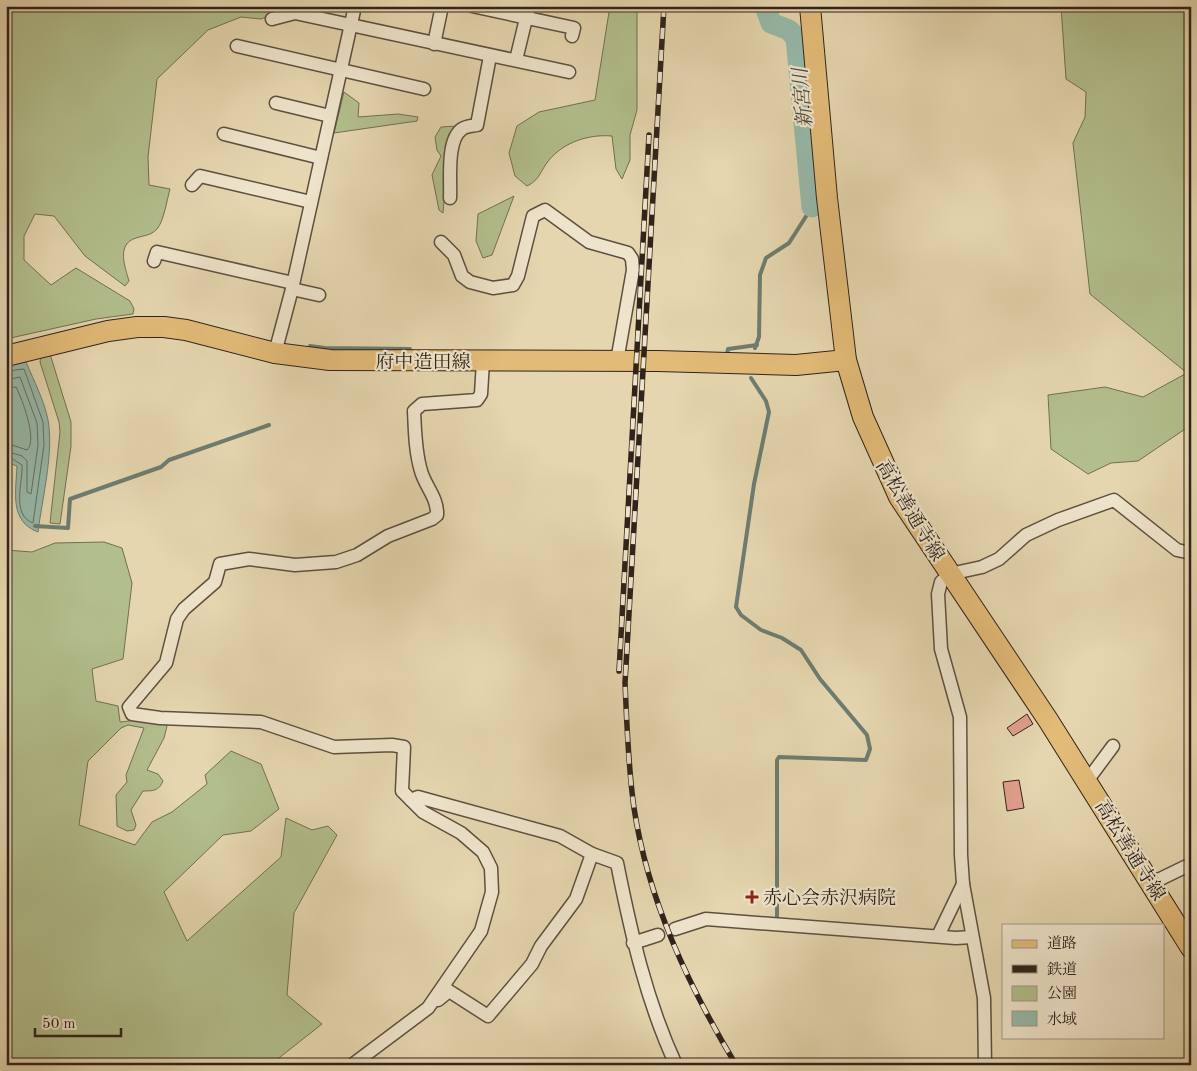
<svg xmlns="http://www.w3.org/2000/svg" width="1197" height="1071" font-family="'Old Standard TT','Noto Serif JP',serif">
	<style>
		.green { fill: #b2be8c; stroke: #717054 }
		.water { fill: #96b9aa; stroke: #6d7d71 }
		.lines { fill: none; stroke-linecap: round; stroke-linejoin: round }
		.shore { stroke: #636e62; stroke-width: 1 }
		.stream { stroke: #6d7d71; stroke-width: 4 }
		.river { stroke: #96b9aa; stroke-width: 21 }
		.building { fill: #df9e8c; stroke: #30231b }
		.minor-casing { stroke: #5d5040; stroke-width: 15 }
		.primary-casing { stroke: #30231b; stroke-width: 22 }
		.minor { stroke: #eee4cb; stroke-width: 12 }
		.primary { stroke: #e2bb78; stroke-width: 20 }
		.rail-casing { stroke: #30231b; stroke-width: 5.5 }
		.rail { stroke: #eee4cb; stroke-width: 4; stroke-dasharray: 11; stroke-linecap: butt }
		.poi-dot { fill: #8f2418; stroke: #eee4cb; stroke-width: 2 }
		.labels { text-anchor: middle; stroke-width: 4.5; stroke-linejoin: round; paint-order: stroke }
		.street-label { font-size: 19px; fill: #30231b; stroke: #eee4cb }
		.poi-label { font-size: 19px; fill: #30231b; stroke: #eee4cb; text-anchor: start }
		.water-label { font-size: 20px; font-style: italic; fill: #4a483f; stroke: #eee4cb }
	</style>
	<rect width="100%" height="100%" fill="#e5d6af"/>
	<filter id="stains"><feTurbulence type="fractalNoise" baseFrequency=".004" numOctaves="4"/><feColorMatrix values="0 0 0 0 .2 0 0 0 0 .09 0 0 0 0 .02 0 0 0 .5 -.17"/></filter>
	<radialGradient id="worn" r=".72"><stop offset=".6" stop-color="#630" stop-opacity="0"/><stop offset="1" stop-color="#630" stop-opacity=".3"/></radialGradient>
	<!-- green -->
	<g class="green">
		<path d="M6,6H278L280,11L261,19L241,17L208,30L157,79L148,157L149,185L170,189C167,199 164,221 157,229C150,236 145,235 136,238C116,244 125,267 129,281L125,286L85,256L54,216L35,214L24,236V260L51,285L76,268L130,301L134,309L133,314L96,319L6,339Z"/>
		<path d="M606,6H637V110L630,135V160L622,179L616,169L612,136C589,134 564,142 549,160C540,171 540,180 527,186L515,176L509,153L517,126L539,112L595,100L609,12Z"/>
		<polygon points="1061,6 1191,6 1191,425 1138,461 1111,463 1088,474 1051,449 1048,395 1105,387 1143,397 1187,373 1090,294 1073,143 1085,117 1086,92 1066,79"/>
		<polygon points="344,92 359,103 358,117 398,114 418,117 417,121 334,133"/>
		<polygon points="457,126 444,201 443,213 439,210 432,175 441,156 437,150 435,137 441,127"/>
		<polygon points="514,196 492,255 483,258 476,241 478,214"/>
		<polygon points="50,354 71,422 71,446 60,524 50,523 60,432 59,422 40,362 41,355"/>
		<path d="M104,542L122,548L132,583L123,659L92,669L96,701L118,706L120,722L129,721L134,718L168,722L164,738L147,770L158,774L163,781C159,791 153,791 143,791L131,810L136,825L134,830L127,831L117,826L116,795L127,782L126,775L144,728L128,725L121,728L88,761L79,825L135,845L152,822L172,812L207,784L205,775L231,751L261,764L279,809L251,831L223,835L164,892L187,941L281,857L286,818L312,830L328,826L337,835L294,913L287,995L322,1024L270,1065H6V550L32,552L55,543Z"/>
	</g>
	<!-- water -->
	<path class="water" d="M26,362C34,381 44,400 48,420C54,453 42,499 38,532C9,521 16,492 17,466L6,462V371L12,365Z"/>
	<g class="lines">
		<!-- shore -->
		<g class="shore">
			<path d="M6,374L15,370L24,369L43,422L44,445L33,523C11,515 23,482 22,465L11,458L6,457"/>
			<polyline points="6,380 20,377 37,423 38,445 31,494 27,492 27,461 22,456 6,451"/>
			<path d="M6,388L16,387C22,399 38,440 27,450L6,443"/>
		</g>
		<!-- stream -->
		<g class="stream">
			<polyline points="310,346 325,348 410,349"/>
			<polyline points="755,348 759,337 760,275 766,258 789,243 812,207"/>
			<polyline points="724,354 727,354 728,349 757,345"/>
			<polyline points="751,378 766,401 769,412 754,484 736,607 741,615 761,630 782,638 801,650 820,679 867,735 870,749 866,760 779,757 777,760 777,922"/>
			<polyline points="35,526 68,528 70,499 161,467 169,460 269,425"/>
		</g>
		<!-- river -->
		<polyline class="river" points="765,6 771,23 789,30 796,38 812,207"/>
	</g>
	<!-- building -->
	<g class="building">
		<polygon points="1027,714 1033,724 1013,736 1007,728"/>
		<polygon points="1019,780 1024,808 1007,811 1003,782"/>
	</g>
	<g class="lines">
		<defs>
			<g id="minor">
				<polyline points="472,6 574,28 572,36"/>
				<polyline points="272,19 295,13 569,72"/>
				<polyline points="434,44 442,6"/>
				<polyline points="237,46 424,89"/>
				<polyline points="516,60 529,6"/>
				<polyline points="276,103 330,116"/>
				<polyline points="224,134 321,158"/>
				<polyline points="192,185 200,176 311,202"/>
				<path d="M450,198C451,180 446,140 462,129C466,126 472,126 477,125L490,56"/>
				<polyline points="441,242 454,255 462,276 470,282 493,288 513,285 518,276 533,216 545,210 589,242 628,253 632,259 633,270 617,361"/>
				<polyline points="154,261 157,252 293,283"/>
				<polyline points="292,289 319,295"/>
				<polyline points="275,353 292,289 355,6"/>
				<polyline points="1087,781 1113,746"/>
				<path d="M411,800L418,797L560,836L592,854L617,863C631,933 646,1000 676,1065"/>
				<polyline points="1152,883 1191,864"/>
				<polyline points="675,929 706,919 956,938 972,937"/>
				<polyline points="938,936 963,884"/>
				<polyline points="633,943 658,935"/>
				<polyline points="438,1000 449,991 488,1016 532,964 541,946 576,899 592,854"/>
				<path d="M352,1065L428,1008L481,931L492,892L491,868L483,852L461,833L423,812L402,791L404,747L392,745L334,747L261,722L160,718L132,714L129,707L166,663L177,619L184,609L215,582L220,564L249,559L295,565L336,562L357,555L388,536L432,519L437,515C438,498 425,486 421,471C415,451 415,430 414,411L422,404L477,400L481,394L483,361"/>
				<polyline points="985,1065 984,998 963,884 961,855 960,717 941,649 938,594 941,582 950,574 982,567 999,559 1026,535 1058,520 1114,500 1177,550 1191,553"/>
			</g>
			<g id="primary">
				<polyline points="810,6 827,198 846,360 863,417 899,497 1048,720 1191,948"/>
				<polyline points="6,356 108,331 137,327 164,327 186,330 275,353 330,360 658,361 796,365 846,360"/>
			</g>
		</defs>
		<!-- minor casing -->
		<use href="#minor" class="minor-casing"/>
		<!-- primary casing -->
		<use href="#primary" class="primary-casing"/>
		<!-- minor -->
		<use href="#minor" class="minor"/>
		<!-- primary -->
		<use href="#primary" class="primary"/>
		<defs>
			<g id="rail">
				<path d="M664,6L625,683C627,725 628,766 634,808C648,900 688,985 736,1065"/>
				<polyline points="619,671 649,135"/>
			</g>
		</defs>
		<!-- rail casing -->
		<use href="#rail" class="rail-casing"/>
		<!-- rail -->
		<use href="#rail" class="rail"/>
	</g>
	<!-- markers -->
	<path class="poi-dot" d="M749.5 889.5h5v5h5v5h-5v5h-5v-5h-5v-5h5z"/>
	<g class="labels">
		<!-- street labels -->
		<g class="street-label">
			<text x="423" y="368">府中造田線</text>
			<text transform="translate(911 510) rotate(59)" y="7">高松善通寺線</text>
			<text transform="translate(1131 850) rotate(58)" y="7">高松善通寺線</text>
		</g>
		<!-- poi labels -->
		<g class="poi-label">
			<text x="763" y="904">赤心会赤沢病院</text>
		</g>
		<!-- water labels -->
		<g class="water-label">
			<text transform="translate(802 98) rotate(-95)" y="7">新宮川</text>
		</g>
	</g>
	<!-- margin -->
	<rect width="1197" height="1071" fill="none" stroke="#e5d6af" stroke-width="25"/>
	<rect x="8" y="8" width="1182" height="1056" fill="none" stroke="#30231b" stroke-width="2.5"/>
	<rect x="12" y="12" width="1172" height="1046" fill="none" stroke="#30231b"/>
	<!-- legend -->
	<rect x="1002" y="924" width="162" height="115" fill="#eee4cb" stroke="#a29785"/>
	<rect x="1012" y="940" width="25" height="8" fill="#e2bb78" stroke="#a29785"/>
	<text x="1047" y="948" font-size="15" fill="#30231b">道路</text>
	<rect x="1012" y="965" width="25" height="8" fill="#30231b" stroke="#a29785"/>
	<text x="1047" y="974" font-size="15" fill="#30231b">鉄道</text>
	<rect x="1012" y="986" width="25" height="15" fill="#b2be8c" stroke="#a29785"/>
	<text x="1047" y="998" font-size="15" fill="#30231b">公園</text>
	<rect x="1012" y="1011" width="25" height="15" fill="#96b9aa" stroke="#a29785"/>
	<text x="1047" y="1024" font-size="15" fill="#30231b">水域</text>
	<!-- scale -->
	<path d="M35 1028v8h86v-8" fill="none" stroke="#30231b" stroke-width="2.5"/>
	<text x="42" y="1028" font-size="15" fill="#30231b" stroke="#eee4cb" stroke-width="4" paint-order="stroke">50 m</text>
	<rect width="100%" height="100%" filter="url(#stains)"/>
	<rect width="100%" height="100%" fill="url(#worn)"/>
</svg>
